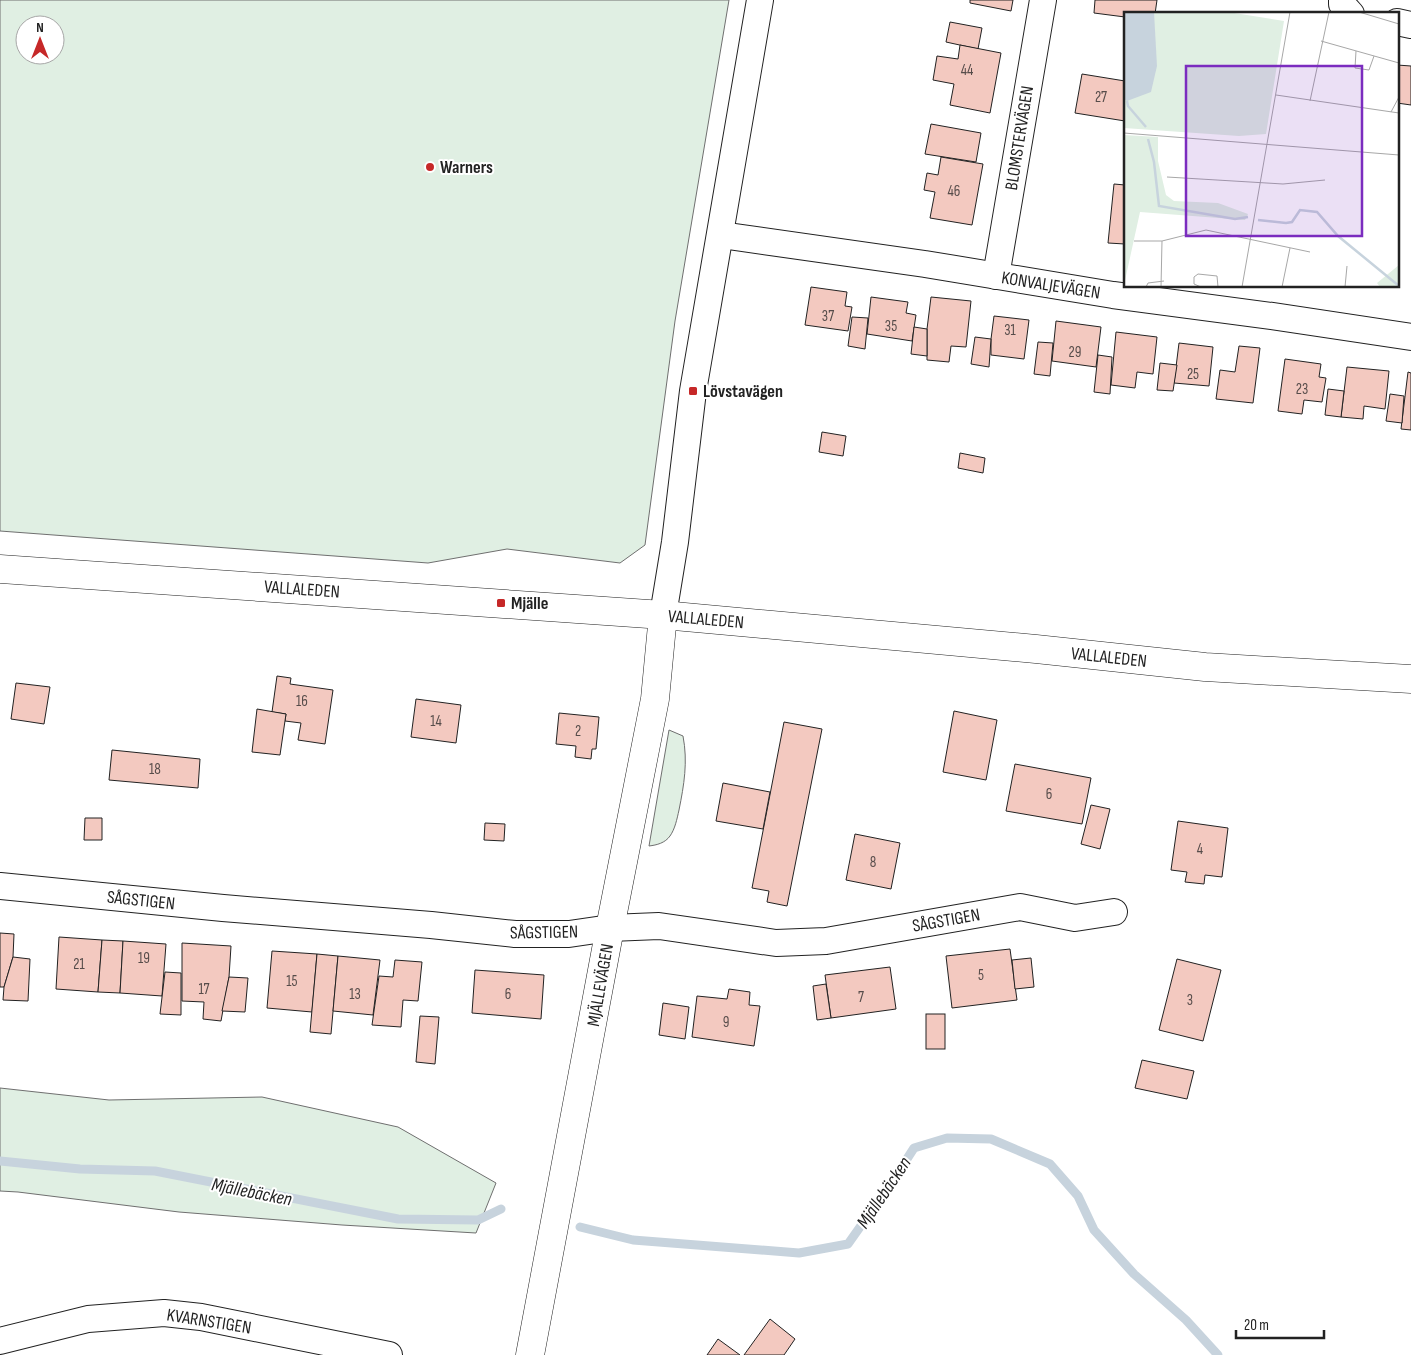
<svg xmlns="http://www.w3.org/2000/svg" width="1411" height="1355" font-family="'Sofia Sans Condensed',sans-serif">
	<style>
		.green { fill: #e0efe3; stroke: #6f6f6f; fill-rule: evenodd }
		.lines { fill: none; stroke-linecap: round; stroke-linejoin: round }
		.stream { stroke: #c7d3dd; stroke-width: 9 }
		.building { fill: #f3c9c0; stroke: #222 }
		.minor-casing { stroke: #222; stroke-width: 28 }
		.tertiary-casing { stroke: #222; stroke-width: 29 }
		.secondary-casing { stroke: #222; stroke-width: 29 }
		.minor { stroke: #fff; stroke-width: 26 }
		.tertiary { stroke: #fff; stroke-width: 28 }
		.secondary { stroke: #fff; stroke-width: 28 }
		.poi-dot { fill: #c62828; stroke: #fff; stroke-width: 2 }
		.labels { text-anchor: middle; stroke-width: 4; stroke-linejoin: round; paint-order: stroke }
		.number-label { font-size: 15px; fill: #564c4a }
		.street-label { font-size: 18px; fill: #222; stroke: #fff }
		.poi-label { font-size: 18px; font-weight: bold; fill: #222; stroke: #fff; text-anchor: start }
		.water-label { font-size: 19px; font-style: italic; fill: #222; stroke: #fff }
		.inset-river { fill: none; stroke: #c7d3dd; stroke-width: 2.5 }
		.inset-road { fill: none; stroke: #a7a7a7; stroke-width: 1 }
		.view { fill: #7b2cbf; fill-opacity: 0.15; stroke: #7b2cbf; stroke-width: 2.5 }
		.inset-edge { fill: none; stroke: #222; stroke-width: 2.5 }
	</style>
	<rect width="100%" height="100%" fill="#fff"/>
	<!-- green -->
	<g class="green">
		<path d="M0,0H729L675,321L645,545L620,563L507,549L428,563L0,531ZM25,25H55V55H25Z"/>
		<path d="M669,730L683,736C688,762 684,785 679,810C677,819 675,829 670,836C665,843 657,845 649,846Z"/>
		<polygon points="0,1088 109,1100 262,1097 398,1127 496,1183 476,1233 342,1225 179,1212 18,1192 0,1191"/>
	</g>
	<g class="lines">
		<!-- stream -->
		<g class="stream">
			<polyline points="0,1161 80,1169 155,1171 398,1219 478,1220 501,1209"/>
			<polyline points="580,1227 633,1240 799,1253 848,1244 894,1179 914,1148 947,1138 991,1139 1050,1164 1078,1196 1094,1230 1134,1274 1186,1320 1218,1355"/>
		</g>
	</g>
	<!-- building -->
	<g class="building">
		<polygon points="970,0 1013,0 1011,11 970,3"/>
		<polygon points="1095,0 1157,0 1155,14 1125,14 1125,17 1094,13"/>
		<polygon points="950,22 982,28 978,49 946,42"/>
		<polygon points="960,45 1001,53 990,113 950,105 954,84 933,80 937,56 958,59"/>
		<polygon points="1397,65 1411,66 1411,105 1397,103"/>
		<polygon points="1082,74 1125,81 1125,121 1075,113"/>
		<polygon points="931,124 981,133 976,162 925,154"/>
		<polygon points="941,157 983,164 972,225 930,218 935,192 924,190 927,173 938,175"/>
		<polygon points="1114,184 1125,185 1125,244 1108,243"/>
		<polygon points="811,287 847,292 845,306 852,307 848,331 805,325"/>
		<polygon points="871,297 908,302 906,313 916,315 912,341 867,334"/>
		<polygon points="931,297 971,301 966,347 951,346 949,362 927,360 927,329"/>
		<polygon points="994,316 1029,320 1024,359 991,355 991,339"/>
		<polygon points="852,317 868,318 865,349 848,346"/>
		<polygon points="1056,321 1101,327 1096,367 1052,361"/>
		<polygon points="914,327 927,329 927,356 911,354"/>
		<polygon points="1116,332 1157,337 1153,374 1137,372 1135,388 1111,385"/>
		<polygon points="975,337 991,339 989,367 971,364"/>
		<polygon points="1038,342 1053,343 1050,376 1034,374"/>
		<polygon points="1179,343 1213,347 1209,386 1174,383"/>
		<polygon points="1239,346 1260,348 1253,403 1216,399 1220,370 1235,372"/>
		<polygon points="1098,355 1112,357 1110,394 1094,392"/>
		<polygon points="1285,359 1321,364 1319,377 1326,378 1322,402 1304,400 1302,414 1278,411"/>
		<polygon points="1160,363 1177,365 1173,391 1157,390"/>
		<polygon points="1347,367 1389,371 1385,409 1364,406 1363,419 1341,417"/>
		<polygon points="1408,372 1411,373 1411,430 1401,429"/>
		<polygon points="1328,389 1344,391 1341,417 1325,415"/>
		<polygon points="1390,394 1404,396 1402,423 1386,421"/>
		<polygon points="822,432 846,436 843,456 819,452"/>
		<polygon points="960,453 985,458 983,473 958,468"/>
		<polygon points="277,676 291,678 290,684 333,690 325,744 298,740 301,723 285,721 286,714 272,712"/>
		<polygon points="16,683 50,687 44,724 11,719"/>
		<polygon points="416,699 461,705 456,743 411,737"/>
		<polygon points="257,709 286,714 280,755 252,752"/>
		<polygon points="954,711 997,720 986,780 943,772"/>
		<polygon points="559,713 599,717 596,749 592,749 591,759 575,757 576,746 556,744"/>
		<polygon points="784,722 822,729 787,906 767,902 769,891 752,888"/>
		<polygon points="112,750 200,759 198,788 109,780"/>
		<polygon points="1015,764 1091,778 1082,824 1006,811"/>
		<polygon points="723,783 770,792 763,829 716,821"/>
		<polygon points="1091,805 1110,809 1100,849 1081,844"/>
		<polygon points="85,818 102,818 102,840 84,840"/>
		<polygon points="1178,821 1228,828 1222,877 1205,875 1204,884 1185,882 1187,872 1171,870"/>
		<polygon points="485,823 505,824 504,841 484,840"/>
		<polygon points="855,834 900,843 891,889 846,880"/>
		<polygon points="0,933 14,934 13,957 4,987 0,987"/>
		<polygon points="59,937 102,940 98,992 56,989"/>
		<polygon points="102,940 123,941 120,993 98,992"/>
		<polygon points="123,941 166,944 162,996 120,993"/>
		<polygon points="182,943 231,946 229,977 221,1021 203,1019 204,1002 182,1001"/>
		<polygon points="1010,949 1017,1000 952,1008 946,956"/>
		<polygon points="272,951 317,954 312,1012 267,1008"/>
		<polygon points="317,954 338,956 331,1034 310,1032"/>
		<polygon points="338,956 380,960 373,1015 333,1011"/>
		<polygon points="13,957 30,959 28,1001 3,1000 4,987"/>
		<polygon points="1031,958 1034,987 1015,989 1012,960"/>
		<polygon points="1177,959 1221,970 1203,1041 1159,1030"/>
		<polygon points="395,960 422,962 418,1001 403,1000 401,1027 372,1025 379,976 393,977"/>
		<polygon points="890,967 896,1009 831,1018 825,975"/>
		<polygon points="475,970 544,975 541,1019 472,1013"/>
		<polygon points="165,972 181,973 181,1015 160,1014"/>
		<polygon points="229,977 248,978 245,1012 222,1011"/>
		<polygon points="826,984 831,1018 817,1020 813,986"/>
		<polygon points="729,989 750,992 749,1005 760,1006 754,1046 692,1037 697,996 727,999"/>
		<polygon points="663,1003 689,1007 685,1039 659,1035"/>
		<rect x="926" y="1014" width="19" height="35"/>
		<polygon points="420,1016 439,1017 435,1064 416,1062"/>
		<polygon points="1142,1060 1194,1071 1187,1099 1135,1088"/>
		<polygon points="770,1319 795,1339 784,1355 744,1355"/>
		<polygon points="718,1339 740,1355 707,1355"/>
	</g>
	<g class="lines">
		<defs>
			<g id="minor">
				<polyline points="1342,0 1342,4 1351,14"/>
				<polyline points="1397,22 1411,25"/>
				<polyline points="721,235 925,264 1113,295 1272,316 1411,337"/>
				<polyline points="996,276 1043,0"/>
				<polyline points="663,615 675,542 693,391 760,0"/>
				<polyline points="0,886 223,908 431,925 515,934 569,934 610,928 659,926 776,943 826,941 1020,907 1075,918 1114,912"/>
				<polyline points="0,1341 88,1319 164,1313 201,1317 389,1355"/>
			</g>
			<polyline id="tertiary" points="530,1355 610,928 655,699 663,615"/>
			<polyline id="secondary" points="0,569 663,615 1036,649 1205,667 1411,679"/>
		</defs>
		<!-- minor casing -->
		<use href="#minor" class="minor-casing"/>
		<!-- tertiary casing -->
		<use href="#tertiary" class="tertiary-casing"/>
		<!-- secondary casing -->
		<use href="#secondary" class="secondary-casing"/>
		<!-- minor -->
		<use href="#minor" class="minor"/>
		<!-- tertiary -->
		<use href="#tertiary" class="tertiary"/>
		<!-- secondary -->
		<use href="#secondary" class="secondary"/>
	</g>
	<!-- markers -->
	<g class="poi-dot">
		<circle cx="430" cy="167" r="5"/>
		<rect x="688" y="386" width="10" height="10" rx="2.5"/>
		<rect x="496" y="598" width="10" height="10" rx="2.5"/>
	</g>
	<g class="labels">
		<!-- number labels -->
		<g class="number-label">
			<text x="967" y="75">44</text>
			<text x="1101" y="102">27</text>
			<text x="954" y="196">46</text>
			<text x="828" y="321">37</text>
			<text x="891" y="331">35</text>
			<text x="1010" y="335">31</text>
			<text x="1075" y="357">29</text>
			<text x="1193" y="379">25</text>
			<text x="1302" y="394">23</text>
			<text x="302" y="706">16</text>
			<text x="436" y="726">14</text>
			<text x="578" y="736">2</text>
			<text x="155" y="774">18</text>
			<text x="1049" y="799">6</text>
			<text x="1200" y="854">4</text>
			<text x="873" y="867">8</text>
			<text x="144" y="963">19</text>
			<text x="79" y="969">21</text>
			<text x="981" y="980">5</text>
			<text x="292" y="986">15</text>
			<text x="204" y="994">17</text>
			<text x="355" y="999">13</text>
			<text x="508" y="999">6</text>
			<text x="861" y="1002">7</text>
			<text x="1190" y="1005">3</text>
			<text x="726" y="1027">9</text>
		</g>
		<!-- street labels -->
		<g class="street-label">
			<text transform="translate(1019 138) rotate(-81)" y="6">BLOMSTERVÄGEN</text>
			<text transform="translate(1051 285) rotate(9)" y="6">KONVALJEVÄGEN</text>
			<text transform="translate(302 589) rotate(4)" y="6">VALLALEDEN</text>
			<text transform="translate(706 619) rotate(5)" y="6">VALLALEDEN</text>
			<text transform="translate(1109 657) rotate(6)" y="6">VALLALEDEN</text>
			<text transform="translate(141 900) rotate(6)" y="6">SÅGSTIGEN</text>
			<text transform="translate(946 920) rotate(-10)" y="6">SÅGSTIGEN</text>
			<text transform="translate(544 932) rotate(-1)" y="6">SÅGSTIGEN</text>
			<text transform="translate(600 985) rotate(-80)" y="6">MJÄLLEVÄGEN</text>
			<text transform="translate(209 1321) rotate(9)" y="6">KVARNSTIGEN</text>
		</g>
		<!-- poi labels -->
		<g class="poi-label">
			<text x="440" y="173">Warners</text>
			<text x="703" y="397">Lövstavägen</text>
			<text x="511" y="609">Mjälle</text>
		</g>
		<!-- water labels -->
		<g class="water-label">
			<text transform="translate(252 1191) rotate(11)" y="7">Mjällebäcken</text>
			<text transform="translate(883 1192) rotate(-56)" y="7">Mjällebäcken</text>
		</g>
	</g>
	<!-- overview -->
	<g transform="translate(1124 12)">
		<rect width="275" height="275" fill="#fff"/>
		<path d="M0,0H104L160,9L142,122L115,124L0,116ZM0,123L34,125V149L42,183L50,189L94,191L124,202L121,208L16,200L0,273ZM275,253V275H256L253,271Z" fill="#e0efe3"/>
		<path d="M0,0H30L33,54L27,80L3,89L0,87Z" fill="#c7d3dd"/>
		<path class="inset-river" d="M3,89L4,94L22,115M24,127L30,150L35,194L111,207L124,205M134,208L162,211L168,210L176,198L193,200L214,224L275,274"/>
		<path class="inset-road" d="M235,0L275,12M197,29L275,51M232,39L231,56L245,58L250,44M152,83L275,101M186,89L205,0M267,100L275,85M0,121L275,143M43,165L159,172L201,168M10,229H38L82,218L186,240M22,275L24,271L40,269M37,275L38,229M77,275L70,272V265L74,262L93,264L94,275M118,275L166,0M158,275L166,236M221,275L223,254"/>
		<path class="view" d="M62,54H238V224H62Z"/>
		<rect width="275" height="275" class="inset-edge"/>
	</g>
	<!-- north arrow -->
	<g transform="translate(40 40)"><circle r="24" fill="#ffffff" stroke="#a7a7a7"/>
	<path d="M0-4L9 19L0 12L-9 19Z" fill="#c62828"/>
	<text y="-8" font-size="14" font-weight="bold" text-anchor="middle" fill="#222222">N</text>
	</g>
	<!-- scale -->
	<path d="M1236 1330v8h88v-8" fill="none" stroke="#222222" stroke-width="2.5"/>
	<text x="1244" y="1330" font-size="15" fill="#222222" stroke="#ffffff" stroke-width="4" paint-order="stroke">20 m</text>
</svg>
